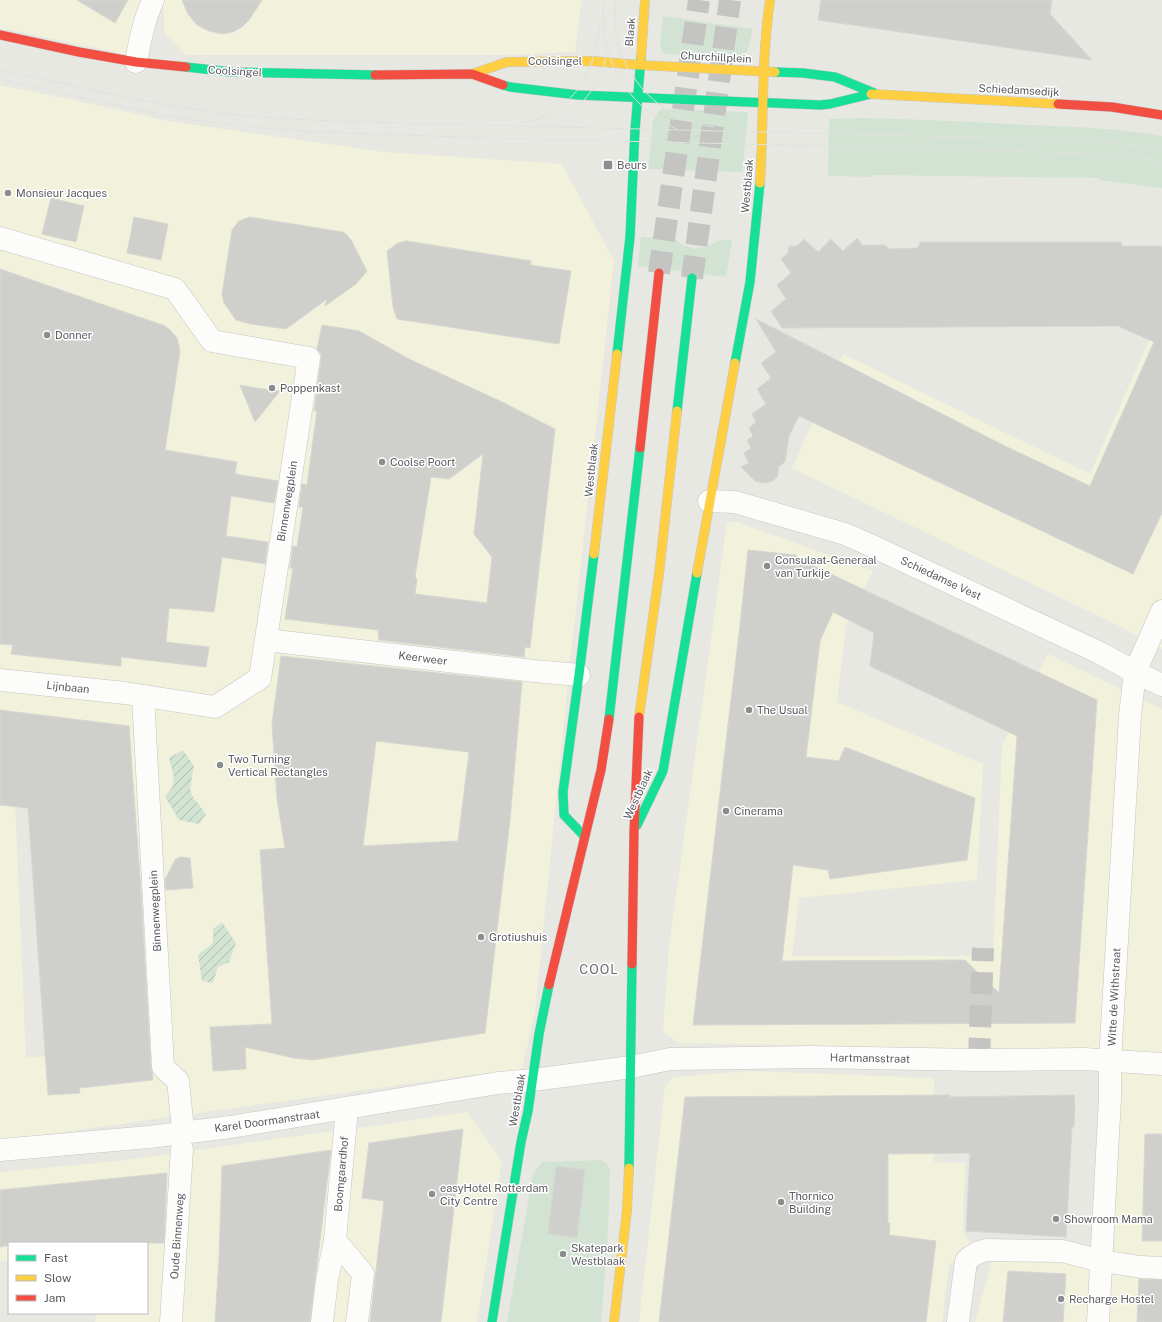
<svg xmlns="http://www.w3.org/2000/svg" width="1162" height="1322" font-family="'Public Sans',sans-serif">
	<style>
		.commercial { fill: #f1f1dc; fill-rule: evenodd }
		.grass { fill: #d2e3d3 }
		.garden { fill: url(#garden-furrows) }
		.building { fill: #cfcfcc; stroke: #d7d7d2; fill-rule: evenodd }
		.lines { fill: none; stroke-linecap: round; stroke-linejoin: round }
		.street-tunnel { stroke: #c4c5c2; stroke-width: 22; stroke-dasharray: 22 11; stroke-linecap: butt }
		.secondary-tunnel { stroke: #c4c5c2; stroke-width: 22; stroke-dasharray: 22 11; stroke-linecap: butt }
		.street-casing { stroke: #c5c5c3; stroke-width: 23 }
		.fast-casing { stroke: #c5c5c4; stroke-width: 10 }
		.slow-casing { stroke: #c5c5c4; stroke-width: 10 }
		.jam-casing { stroke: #c5c5c4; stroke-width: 10 }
		.street { stroke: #fcfcfb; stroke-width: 22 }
		.fast { stroke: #16e098; stroke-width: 9 }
		.slow { stroke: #ffcf43; stroke-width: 9 }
		.jam { stroke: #f24e42; stroke-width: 9 }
		.tram { stroke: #e1e1e0; stroke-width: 1 }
		.poi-dot { fill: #8b8c8e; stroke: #fff; stroke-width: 1.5 }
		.labels { text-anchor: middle; stroke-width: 3; stroke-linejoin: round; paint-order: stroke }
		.street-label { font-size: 11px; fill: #595b60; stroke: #fff }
		.poi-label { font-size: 11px; fill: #595b60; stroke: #fff; text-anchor: start }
		.quarter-label { font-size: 13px; letter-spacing: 1px; fill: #6a6d72; stroke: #fff }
	</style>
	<defs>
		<pattern id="garden-furrows" width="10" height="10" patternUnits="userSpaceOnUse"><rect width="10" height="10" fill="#d2e3d3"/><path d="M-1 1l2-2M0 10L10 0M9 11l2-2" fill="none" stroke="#adbbaf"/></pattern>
	</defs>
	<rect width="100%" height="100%" fill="#e8e8e3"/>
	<!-- commercial -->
	<g class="commercial">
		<polygon points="0,0 151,0 134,56 0,28"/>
		<polygon points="163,0 582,0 575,52 506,55 186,55 164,33"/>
		<path d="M0,85L120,110L167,121L384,152L562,164L614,261L568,682L535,1011L522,1070L464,1076L35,1136L0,1139ZM90,770L110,1049L26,1058L14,776Z"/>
		<polygon points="1155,327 1162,330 1162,649 1119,626 792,468 843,354 1090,474"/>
		<polygon points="727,522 737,522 873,571 846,625 837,702 983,764 977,880 799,898 792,956 993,956 1002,746 1048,654 1162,709 1162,1322 975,1322 993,1257 1111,1265 1122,1049 967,1051 794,1045 678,1043 663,1031 669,947"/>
		<polygon points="751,1071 934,1078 934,1162 965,1163 963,1232 973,1247 949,1265 942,1322 639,1322 665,1086 674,1077"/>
		<polygon points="467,1112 502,1161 477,1322 329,1322 352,1129"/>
		<polygon points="339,1130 317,1322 95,1322 96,1313 147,1313 147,1243 9,1243 9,1261 0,1261 0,1172 118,1161"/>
	</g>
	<!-- grass -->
	<g class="grass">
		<path d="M663,16L753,29C750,38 750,55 739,57L666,54L662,51L660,46Z"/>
		<polygon points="661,109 746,112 748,116 742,172 648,169 653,121 656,115"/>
		<path d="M862,118C919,119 975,122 1032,125C1075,127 1119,128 1162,136V188L1099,180V178L873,175V177L828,176L829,119Z"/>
		<polygon points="641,237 673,238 683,245 695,249 709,246 720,240 732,240 726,277 638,266"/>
		<path d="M601,1160L606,1163L610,1169C609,1220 606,1271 601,1322H507L533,1174L542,1162Z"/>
	</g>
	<!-- garden -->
	<g class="garden">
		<polygon points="183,750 194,766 190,788 192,796 206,814 199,824 179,820 165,797 173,786 174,778 169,758"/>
		<polygon points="222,922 236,943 229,962 218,967 213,983 202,981 198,955 213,943 213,929"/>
	</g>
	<!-- building -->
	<g class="building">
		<polygon points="77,0 128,0 115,23"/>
		<polygon points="182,0 262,0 249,20 242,27 233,32 223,34 209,31 197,25 188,14"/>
		<polygon points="821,0 1052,0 1050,14 1092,60 818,20"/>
		<polygon points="51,198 84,206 76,242 42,234"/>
		<polygon points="134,217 168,224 161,260 127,253"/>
		<polygon points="250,217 342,232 346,234 351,240 367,271 356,284 325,306 327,299 286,329 251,324 236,320 224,303 222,294 232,230 239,221"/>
		<polygon points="857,238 862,245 885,245 889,249 918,248 920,242 1121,242 1122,246 1162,246 1162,513 1133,574 799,416 789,436 785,462 779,466 777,477 773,481 765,483 755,481 741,467 749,463 744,453 751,448 747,440 753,436 749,428 756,422 752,414 766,404 757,389 771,378 761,363 776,352 756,319 1005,446 1090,486 1154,342 1118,326 782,328 771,311 786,299 777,285 791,273 781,259 788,253 789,246 797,246 804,239 818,252 831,239 843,251"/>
		<polygon points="407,241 531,261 530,265 571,271 559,344 397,319 393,307 387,251 398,243"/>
		<polygon points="0,269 165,326 171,331 177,338 180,351 165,450 237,462 235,474 278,481 274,503 231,496 226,536 268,542 265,564 222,557 214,612 169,608 166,642 209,647 206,667 121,657 121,666 11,654 13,645 0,644"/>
		<path d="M322,325L359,331L409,359L502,402L555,429L530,648L525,647L524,657L379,640L378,630L285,619L293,568H290L293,546L297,547L303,507H299L302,484L307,485L317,411H314L321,360V354L317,349ZM483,454L474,534L492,557L487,603L415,594L417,579L415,577L431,477L449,479Z"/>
		<polygon points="240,385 256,388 280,391 255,422"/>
		<path d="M748,550L796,555L797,558L1097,700L1075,1023L693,1025L727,733L739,634ZM833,612L874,633L870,666L1017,736L999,993L965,960L782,961L793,865L828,870L830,879L967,860L975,798L845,747L839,761L806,757L820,641Z"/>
		<path d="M281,656L522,682L510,820L485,1033L313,1060L294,1058L245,1047L246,1069L213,1071L210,1027L272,1024L260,850L285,848L277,799L272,724ZM376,741L469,752L458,841L363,846Z"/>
		<polygon points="0,710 129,726 141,891 151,1068 152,1072 153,1080 79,1088 80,1093 48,1095 28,808 0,805"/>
		<polygon points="180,857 190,858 193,888 166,890 165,880 175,860"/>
		<polygon points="950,1095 950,1097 1074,1095 1075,1104 1074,1127 1072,1127 1066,1237 966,1231 970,1153 888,1154 888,1223 890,1223 889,1235 936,1241 926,1322 659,1322 685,1097"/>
		<polygon points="463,1129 441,1322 370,1322 384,1201 362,1198 369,1143"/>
		<polygon points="1145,1134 1162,1134 1162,1241 1142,1241"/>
		<polygon points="331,1150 310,1322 215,1322 219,1258 222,1166"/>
		<polygon points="556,1166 585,1170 577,1238 548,1234"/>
		<polygon points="167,1173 164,1243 9,1243 9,1245 0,1247 0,1190"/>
		<polygon points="1008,1271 1066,1274 1063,1322 1003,1322"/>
		<polygon points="1139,1279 1162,1280 1162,1322 1137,1322"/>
	</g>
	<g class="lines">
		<!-- street-tunnel -->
		<polyline class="street-tunnel" points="979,1060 983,948"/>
		<!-- secondary-tunnel -->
		<g class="secondary-tunnel">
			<polyline points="659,273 699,0"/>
			<polyline points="692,278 730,0"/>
		</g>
		<defs>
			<g id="street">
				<path d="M136,62C140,40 144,20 153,0"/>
				<polyline points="0,238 175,289 212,341 309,358 260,678 215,707 125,693 0,680"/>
				<polyline points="709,501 735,502 845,534 868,544 1100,653 1135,672 1162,685"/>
				<polyline points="266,640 534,671 579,675"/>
				<polyline points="143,696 163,1067 178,1081 182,1120"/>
				<polyline points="347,1109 335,1240 363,1274 357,1322"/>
				<polyline points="0,1150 149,1137 230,1127 498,1083 533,1080 631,1067 670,1059 810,1057 979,1060 1084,1059 1162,1064"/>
				<polyline points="171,1322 182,1149"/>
				<polyline points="322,1322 327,1280 335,1240"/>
				<polyline points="958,1322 966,1261 969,1258 977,1253 986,1250 1062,1251 1102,1261 1141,1267 1162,1268"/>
				<polyline points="1098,1322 1110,1098 1110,1061 1130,716 1135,672 1162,611"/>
			</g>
			<g id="fast">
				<polyline points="186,67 231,72 375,75"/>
				<polyline points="775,72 803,73 835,77 874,93"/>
				<polyline points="503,85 510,87 578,95 820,105 830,104 871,94"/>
				<polyline points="617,354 630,237 635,130 641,58"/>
				<polyline points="735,363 750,282 760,183"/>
				<polyline points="677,411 692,278"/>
				<polyline points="609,719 640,448"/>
				<polyline points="637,825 663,771 697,573"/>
				<polyline points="584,836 564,815 563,792 579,675 594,554"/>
				<polyline points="629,1168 632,964"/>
				<polyline points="492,1322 521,1142 528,1111 539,1034 549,985"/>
			</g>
			<g id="slow">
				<polyline points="641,58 645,0"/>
				<polyline points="472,74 507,62 592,61 639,65 775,72"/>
				<polyline points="871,94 1058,104"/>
				<path d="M760,183C764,122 761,61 770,0"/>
				<polyline points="594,554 617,354"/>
				<polyline points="697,573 735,363"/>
				<polyline points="639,717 659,574 677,411"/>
				<polyline points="614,1322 627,1210 629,1168"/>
			</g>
			<g id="jam">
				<polyline points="0,35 79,52 136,62 186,67"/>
				<polyline points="375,75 472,74 503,85"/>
				<polyline points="1058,104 1112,107 1162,115"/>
				<polyline points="640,448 659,273"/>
				<polyline points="632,964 634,832 639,717"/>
				<polyline points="549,985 601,770 609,719"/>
			</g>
		</defs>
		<!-- street casing -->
		<use href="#street" class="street-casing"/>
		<!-- fast casing -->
		<use href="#fast" class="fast-casing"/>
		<!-- slow casing -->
		<use href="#slow" class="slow-casing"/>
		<!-- jam casing -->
		<use href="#jam" class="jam-casing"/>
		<!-- street -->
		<use href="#street" class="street"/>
		<!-- fast -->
		<use href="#fast" class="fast"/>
		<!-- slow -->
		<use href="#slow" class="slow"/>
		<!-- jam -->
		<use href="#jam" class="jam"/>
		<!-- tram -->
		<g class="tram">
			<path d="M603,0C600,58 623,103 676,129"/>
			<path d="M616,0C615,15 614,29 618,43C630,87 668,122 714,127"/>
			<path d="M0,70C73,85 146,104 220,113C278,120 338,121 398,123L1079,140L1126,144L1162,149"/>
			<polyline points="0,79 84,98 173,117 209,122 263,128 318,132 489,138 783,145"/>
			<path d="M522,123C551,119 578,97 589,70C595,55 597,41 600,25"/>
			<path d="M550,128C580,110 600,87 607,53"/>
			<polyline points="779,145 1078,153 1125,155 1162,161"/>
		</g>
	</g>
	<!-- markers -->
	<g class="poi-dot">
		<rect x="603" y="160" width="10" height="10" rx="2"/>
		<circle cx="8" cy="193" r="4"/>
		<circle cx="47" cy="335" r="4"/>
		<circle cx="272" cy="388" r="4"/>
		<circle cx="382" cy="462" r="4"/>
		<circle cx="767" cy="566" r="4"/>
		<circle cx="749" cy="710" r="4"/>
		<circle cx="220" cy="765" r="4"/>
		<circle cx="726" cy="811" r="4"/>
		<circle cx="481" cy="937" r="4"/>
		<circle cx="432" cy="1194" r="4"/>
		<circle cx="781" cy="1202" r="4"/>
		<circle cx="1056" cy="1219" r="4"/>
		<circle cx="563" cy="1254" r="4"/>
		<circle cx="1061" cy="1299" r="4"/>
	</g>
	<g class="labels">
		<!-- street labels -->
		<g class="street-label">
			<text transform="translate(630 32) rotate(-85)" y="4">Blaak</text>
			<text transform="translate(716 57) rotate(3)" y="4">Churchillplein</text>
			<text x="555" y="65">Coolsingel</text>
			<text transform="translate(235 71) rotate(3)" y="4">Coolsingel</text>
			<text transform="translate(1019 90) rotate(3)" y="4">Schiedamsedijk</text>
			<text transform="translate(747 186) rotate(-85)" y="4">Westblaak</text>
			<text transform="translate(591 470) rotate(-84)" y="4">Westblaak</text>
			<text transform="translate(287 501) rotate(-81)" y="4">Binnenwegplein</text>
			<text transform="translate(941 578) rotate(25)" y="4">Schiedamse Vest</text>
			<text transform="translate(423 658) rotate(7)" y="4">Keerweer</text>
			<text transform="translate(68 687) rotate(6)" y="4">Lijnbaan</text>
			<text transform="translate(638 794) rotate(-65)" y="4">Westblaak</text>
			<text transform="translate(155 911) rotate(-93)" y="4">Binnenwegplein</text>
			<text transform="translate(1114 997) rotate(-87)" y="4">Witte de Withstraat</text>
			<text transform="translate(870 1058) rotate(1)" y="4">Hartmansstraat</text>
			<text transform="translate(517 1100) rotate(-80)" y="4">Westblaak</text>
			<text transform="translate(267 1121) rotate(-8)" y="4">Karel Doormanstraat</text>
			<text transform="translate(341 1174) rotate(-85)" y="4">Boomgaardhof</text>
			<text transform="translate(177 1236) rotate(-86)" y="4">Oude Binnenweg</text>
		</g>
		<!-- poi labels -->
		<g class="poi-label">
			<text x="617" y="169">Beurs</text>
			<text x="16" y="197">Monsieur Jacques</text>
			<text x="55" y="339">Donner</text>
			<text x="280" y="392">Poppenkast</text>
			<text x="390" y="466">Coolse Poort</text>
			<text x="775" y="564">Consulaat-Generaal<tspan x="775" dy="13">van Turkije</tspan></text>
			<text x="757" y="714">The Usual</text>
			<text x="228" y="763">Two Turning<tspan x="228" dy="13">Vertical Rectangles</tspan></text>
			<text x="734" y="815">Cinerama</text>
			<text x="489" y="941">Grotiushuis</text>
			<text x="440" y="1192">easyHotel Rotterdam<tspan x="440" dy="13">City Centre</tspan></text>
			<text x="789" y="1200">Thornico<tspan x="789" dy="13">Building</tspan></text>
			<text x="1064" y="1223">Showroom Mama</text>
			<text x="571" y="1252">Skatepark<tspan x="571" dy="13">Westblaak</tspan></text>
			<text x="1069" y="1303">Recharge Hostel</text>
		</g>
		<!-- quarter labels -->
		<g class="quarter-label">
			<text x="599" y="974">COOL</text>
		</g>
	</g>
	<!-- legend -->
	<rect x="8" y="1242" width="140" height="72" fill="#ffffff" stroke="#bdbdbf"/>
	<rect x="16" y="1255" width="20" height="6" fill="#16e098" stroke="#bdbdbf"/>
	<text x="44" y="1262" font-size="12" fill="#595b60">Fast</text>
	<rect x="16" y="1275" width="20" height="6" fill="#ffcf43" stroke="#bdbdbf"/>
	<text x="44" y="1282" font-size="12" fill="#595b60">Slow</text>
	<rect x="16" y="1295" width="20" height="6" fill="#f24e42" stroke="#bdbdbf"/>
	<text x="44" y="1302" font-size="12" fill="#595b60">Jam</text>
</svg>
